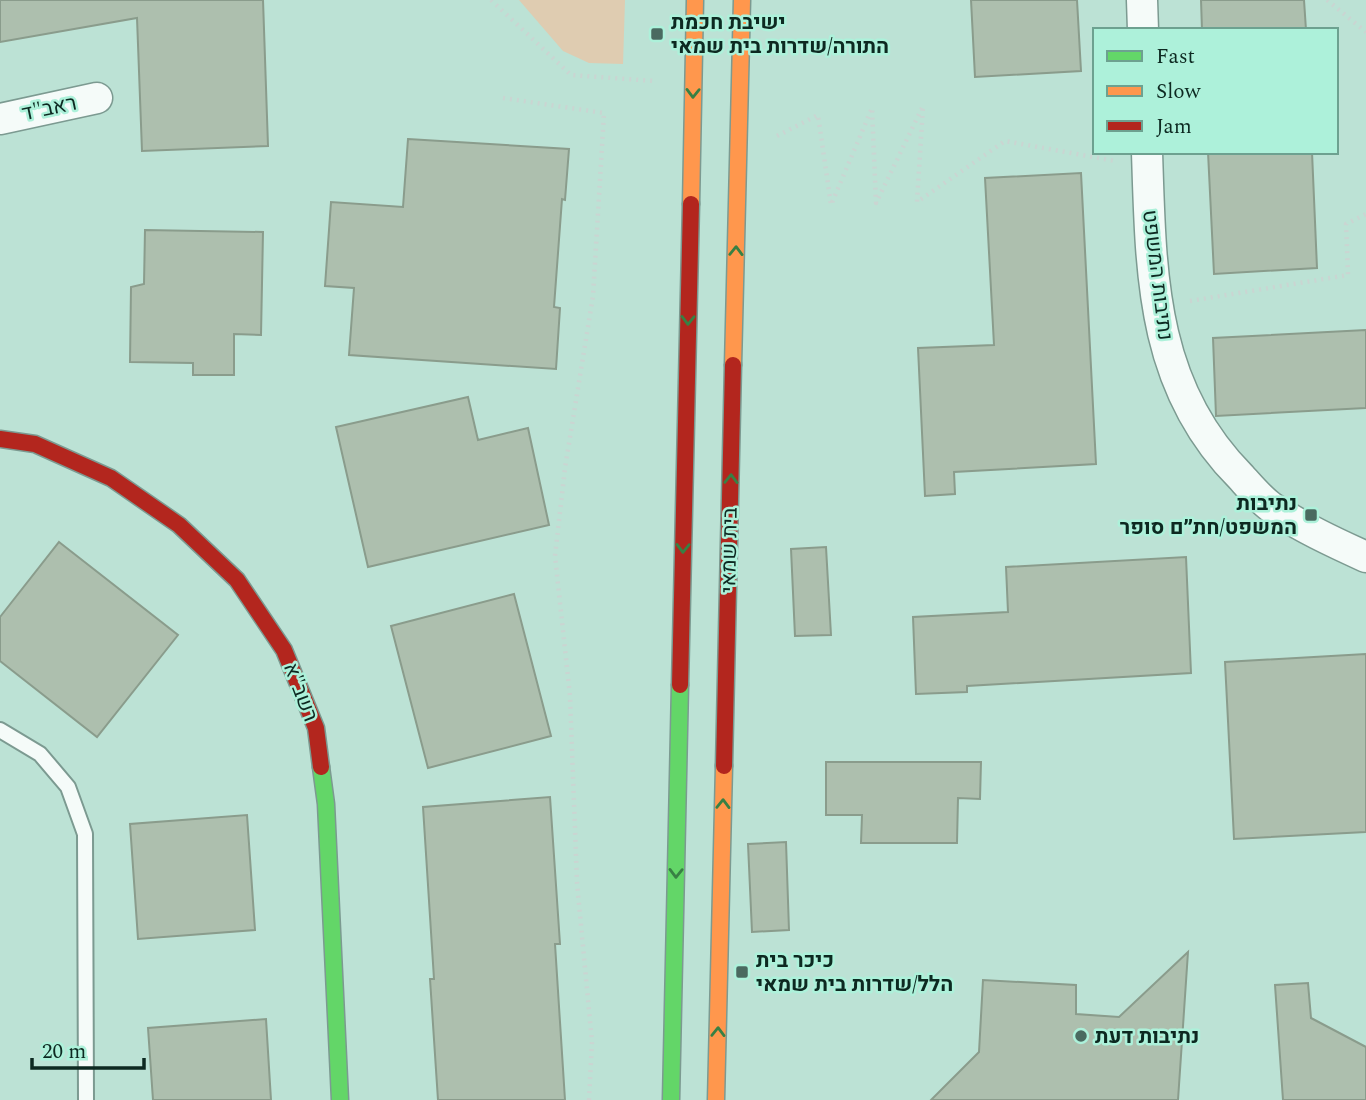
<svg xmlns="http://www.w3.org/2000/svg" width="1366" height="1100" font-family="Spectral,Heebo,serif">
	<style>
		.green { fill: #dfccb1 }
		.building { fill: #adbfae; stroke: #8a9c8c; stroke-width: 2 }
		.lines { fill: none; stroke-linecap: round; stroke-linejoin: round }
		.lane-casing { stroke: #7c9a91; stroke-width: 18 }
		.street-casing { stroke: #7c9a91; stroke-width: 33 }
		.fast-casing { stroke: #7c9a91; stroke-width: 19 }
		.slow-casing { stroke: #7c9a91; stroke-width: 19 }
		.jam-casing { stroke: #7c9a91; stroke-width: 19 }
		.path { stroke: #cad5d2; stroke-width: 4.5; stroke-dasharray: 2 5; stroke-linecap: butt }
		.lane { stroke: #f5fbf9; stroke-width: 14 }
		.street { stroke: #f5fbf9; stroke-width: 30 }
		.fast { stroke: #63d668; stroke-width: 16 }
		.slow { stroke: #ff974d; stroke-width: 16 }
		.jam { stroke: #b3261e; stroke-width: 16 }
		.oneway { stroke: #388044 }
		.poi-dot { fill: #4a6a60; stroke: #adf1da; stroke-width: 2.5 }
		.labels { text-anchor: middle; stroke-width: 5; stroke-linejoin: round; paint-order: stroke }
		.poi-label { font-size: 21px; font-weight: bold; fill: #0d2921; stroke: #adf1da; text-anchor: start }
		.street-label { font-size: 21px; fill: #0d2921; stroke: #adf1da }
	</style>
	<rect width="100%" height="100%" fill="#bce2d5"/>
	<!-- green -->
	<polygon class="green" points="519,0 625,0 623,64 589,63 563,51"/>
	<!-- building -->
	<g class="building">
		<polygon points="0,0 263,0 268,146 142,151 137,18 0,42"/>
		<polygon points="971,0 1077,0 1081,71 975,77"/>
		<polygon points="1201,0 1304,0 1306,30 1202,30"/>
		<polygon points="408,139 569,149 565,200 562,199 554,307 560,308 556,369 349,355 354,288 325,286 331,202 403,207"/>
		<polygon points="1208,152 1312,152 1317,268 1214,274"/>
		<polygon points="1081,173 1096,464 954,472 955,494 925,496 918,348 994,345 985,178"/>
		<polygon points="145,230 263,232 261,335 234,334 234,375 193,375 193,363 130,362 131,287 144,284"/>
		<polygon points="1366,330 1366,408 1216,416 1213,338"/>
		<polygon points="468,397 478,440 528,428 549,525 368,567 336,427"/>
		<polygon points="59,542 178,635 97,737 0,661 0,617"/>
		<polygon points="826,547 831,635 795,636 791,549"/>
		<polygon points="1186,557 1191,673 967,686 967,692 916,694 913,617 1008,612 1006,567"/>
		<polygon points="514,594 551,736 428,768 391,626"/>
		<polygon points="1366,654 1366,832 1234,839 1225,662"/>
		<polygon points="826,762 981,762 980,799 958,798 957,843 861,843 862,815 826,815"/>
		<polygon points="550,797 560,944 555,944 565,1100 438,1100 430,979 434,979 423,807"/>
		<polygon points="247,815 255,930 138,939 130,824"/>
		<polygon points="786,842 789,930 752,932 748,844"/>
		<polygon points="1188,952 1178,1100 931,1100 979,1052 983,980 1076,985 1076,1014 1119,1017"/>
		<polygon points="1308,983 1311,1018 1366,1047 1366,1100 1283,1100 1275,985"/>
		<polygon points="266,1019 271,1100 153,1100 148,1028"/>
	</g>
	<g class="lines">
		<defs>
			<polyline id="lane" points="0,730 40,754 68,787 85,834 86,1100"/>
			<g id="street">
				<polyline points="1142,0 1143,30"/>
				<polyline points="0,119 97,98"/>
				<path d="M1147,152C1151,272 1150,386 1241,477C1250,487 1260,499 1271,507C1301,527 1333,542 1366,557"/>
			</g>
			<g id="fast">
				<polyline points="321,767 326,804 340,1100"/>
				<polyline points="671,1100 680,685"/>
			</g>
			<g id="slow">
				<polyline points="691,204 695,0"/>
				<polyline points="733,365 742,0"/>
				<polyline points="716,1100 724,766"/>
			</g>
			<g id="jam">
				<polyline points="0,439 35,444 111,478 179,525 237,580 284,650 316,728 321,767"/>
				<polyline points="680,685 691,204"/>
				<polyline points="724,766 733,365"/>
			</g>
		</defs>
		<!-- lane casing -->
		<use href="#lane" class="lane-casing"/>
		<!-- street casing -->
		<use href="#street" class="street-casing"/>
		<!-- fast casing -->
		<use href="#fast" class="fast-casing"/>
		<!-- slow casing -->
		<use href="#slow" class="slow-casing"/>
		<!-- jam casing -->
		<use href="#jam" class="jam-casing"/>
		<!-- path -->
		<g class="path">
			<polyline points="491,0 571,75 655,81"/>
			<polyline points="1327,0 1366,32"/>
			<polyline points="503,98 604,113 593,296 565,468 555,556 570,696 577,883 592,1042 589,1100"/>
			<polyline points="777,136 818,115 831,205 872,108 876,203 923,106 917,202 1005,141 1115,161"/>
			<polyline points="1190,301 1348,275 1346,224 1366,214"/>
		</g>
		<!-- lane -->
		<use href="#lane" class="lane"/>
		<!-- street -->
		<use href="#street" class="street"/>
		<!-- fast -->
		<use href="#fast" class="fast"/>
		<!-- slow -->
		<use href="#slow" class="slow"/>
		<!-- jam -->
		<use href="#jam" class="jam"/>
	</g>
	<!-- one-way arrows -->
	<defs><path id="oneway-chevron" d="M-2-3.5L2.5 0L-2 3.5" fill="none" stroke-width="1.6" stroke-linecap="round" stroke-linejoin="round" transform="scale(1.75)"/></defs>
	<g class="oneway">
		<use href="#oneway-chevron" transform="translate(693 93) rotate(91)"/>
		<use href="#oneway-chevron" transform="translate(736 251) rotate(-89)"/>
		<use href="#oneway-chevron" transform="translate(688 320) rotate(91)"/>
		<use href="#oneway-chevron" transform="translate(731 479) rotate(-89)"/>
		<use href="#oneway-chevron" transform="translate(683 548) rotate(91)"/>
		<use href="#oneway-chevron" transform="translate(723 804) rotate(-89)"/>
		<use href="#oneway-chevron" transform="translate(676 873) rotate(91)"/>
		<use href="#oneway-chevron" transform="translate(718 1032) rotate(-89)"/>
	</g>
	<!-- markers -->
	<g class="poi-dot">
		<rect x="650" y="27" width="14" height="14" rx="3.5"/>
		<rect x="1304" y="508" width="14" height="14" rx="3.5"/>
		<rect x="735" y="965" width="14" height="14" rx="3.5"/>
		<circle cx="1081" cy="1036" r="7"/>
	</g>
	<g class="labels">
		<!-- poi labels -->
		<g class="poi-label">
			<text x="671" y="29">ישיבת חכמת<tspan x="671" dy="24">התורה/שדרות בית שמאי</tspan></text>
			<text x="1297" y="510" text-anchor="end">נתיבות<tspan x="1297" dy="24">המשפט/חת״ם סופר</tspan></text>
			<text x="756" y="967">כיכר בית<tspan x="756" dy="24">הלל/שדרות בית שמאי</tspan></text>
			<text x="1095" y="1043">נתיבות דעת</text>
		</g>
		<!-- street labels -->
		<g class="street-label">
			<text transform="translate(49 108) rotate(-12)" y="7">ראב"ד</text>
			<text transform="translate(1158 275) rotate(83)" y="7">נתיבות המשפט</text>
			<text transform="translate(729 550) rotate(-89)" y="7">בית שמאי</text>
			<text transform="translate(301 692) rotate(69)" y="7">רשב"א</text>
		</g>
	</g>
	<!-- legend -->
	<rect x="1093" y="28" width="245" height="126" fill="#adf1da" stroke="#6da190" stroke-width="2"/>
	<rect x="1107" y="51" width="35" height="10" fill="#63d668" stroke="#6da190" stroke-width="2"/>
	<text x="1156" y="63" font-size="21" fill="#0d2921">Fast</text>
	<rect x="1107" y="86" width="35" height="10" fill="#ff974d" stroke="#6da190" stroke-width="2"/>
	<text x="1156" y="98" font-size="21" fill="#0d2921">Slow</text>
	<rect x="1107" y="121" width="35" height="10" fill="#b3261e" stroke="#6da190" stroke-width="2"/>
	<text x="1156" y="133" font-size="21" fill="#0d2921">Jam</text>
	<!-- scale -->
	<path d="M32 1058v10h112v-10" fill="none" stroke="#0d2921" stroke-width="3.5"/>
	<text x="42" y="1058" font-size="21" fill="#0d2921" stroke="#adf1da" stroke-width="5" paint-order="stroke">20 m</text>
</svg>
